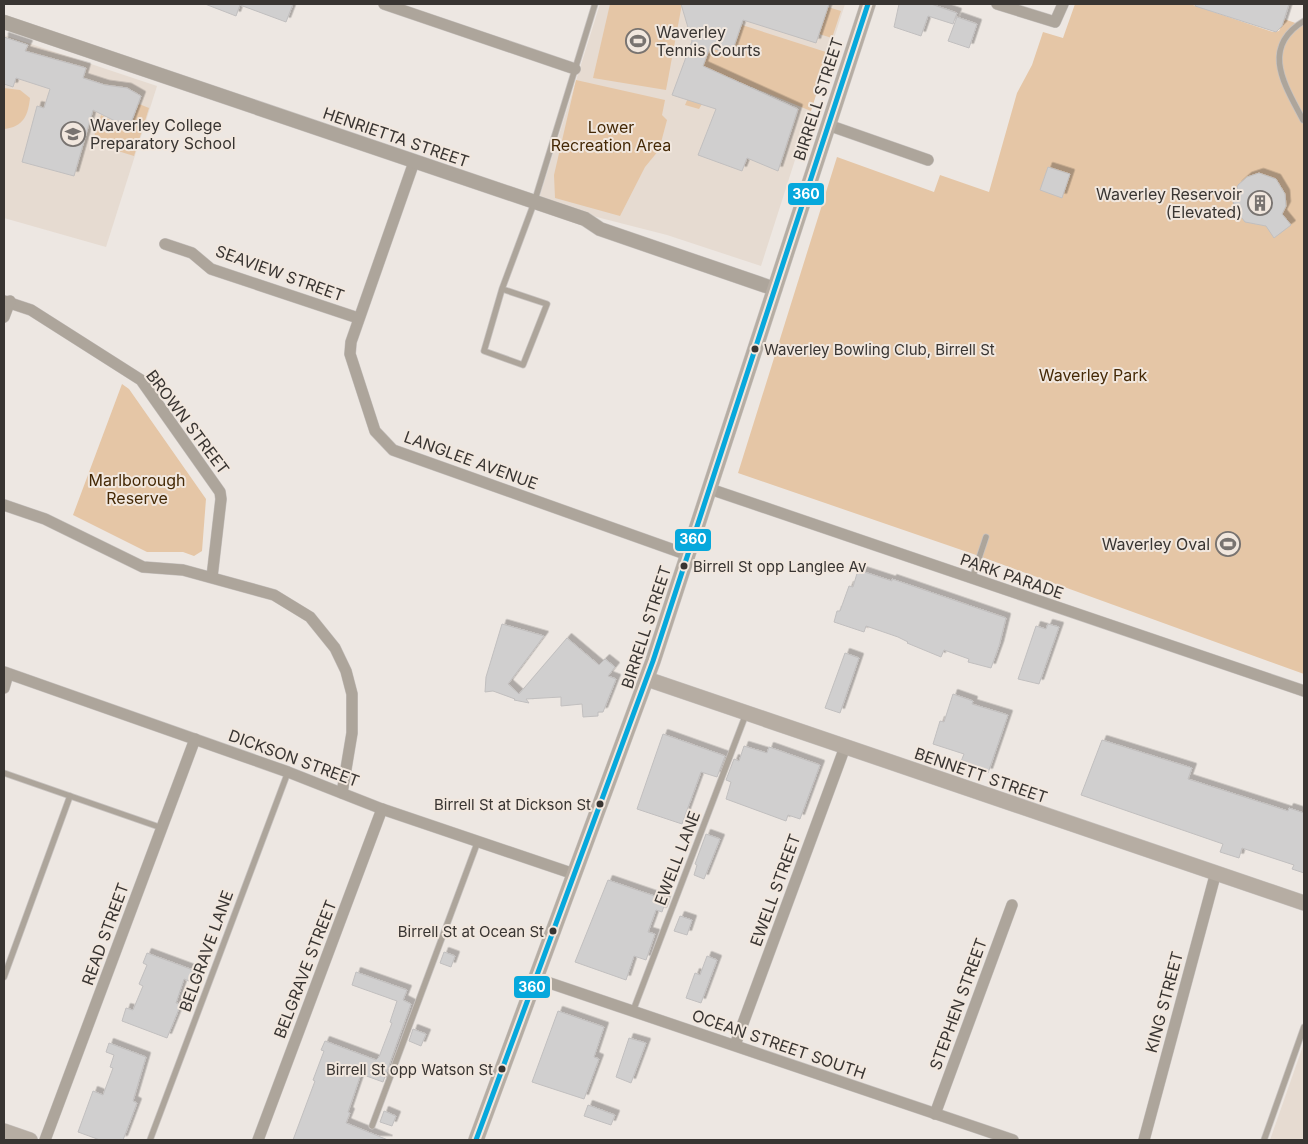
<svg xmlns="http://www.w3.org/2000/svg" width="1308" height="1144" font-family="Inter,sans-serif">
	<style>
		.built { fill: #e6dbd1 }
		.green { fill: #e5c6a6 }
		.building { fill: #d0cfcf; stroke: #c1bfbf; filter: url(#shadow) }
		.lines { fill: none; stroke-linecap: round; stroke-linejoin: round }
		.service-casing { stroke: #c8c3c0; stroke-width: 7 }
		.minor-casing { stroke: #c8c3c0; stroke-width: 12 }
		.tertiary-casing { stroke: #c8c3c0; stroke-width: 15 }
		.secondary-casing { stroke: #c8c3c0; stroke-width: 16 }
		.service { stroke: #ada59b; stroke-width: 5.5 }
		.minor { stroke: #ada59b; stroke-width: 11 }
		.tertiary { stroke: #ada59b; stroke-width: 14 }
		.secondary { stroke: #b6ada3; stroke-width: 15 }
		.bus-1-casing { stroke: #f1e7de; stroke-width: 9 }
		.bus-1 { stroke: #06a8dc; stroke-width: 5 }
		.bus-dot { fill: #393532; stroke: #f1e7de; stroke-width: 2 }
		.labels { text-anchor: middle; stroke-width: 4; stroke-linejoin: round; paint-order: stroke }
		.bus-label { font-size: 15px; fill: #393532; stroke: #f1e7de; text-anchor: end }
		.poi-label { font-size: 16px; fill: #393532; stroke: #f1e7de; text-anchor: start }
		.street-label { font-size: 16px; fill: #393532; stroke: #f1e7de }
		.park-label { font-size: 16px; fill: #452906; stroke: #f1e7de }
		.line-badge { stroke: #f1e7de; stroke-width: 2 }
		.badge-label { font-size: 14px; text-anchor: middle; font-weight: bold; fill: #fff }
	</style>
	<defs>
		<filter id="shadow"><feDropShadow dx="4.5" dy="-4.5" stdDeviation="0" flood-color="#0004"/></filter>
	</defs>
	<rect width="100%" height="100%" fill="#ede7e2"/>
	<!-- built -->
	<g class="built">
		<polygon points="600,4 845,4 761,266 667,235 538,202"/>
		<polygon points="4,35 157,86 106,247 4,218"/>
		<polygon points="1304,1043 1304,1140 1270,1140"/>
	</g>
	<!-- green -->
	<g class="green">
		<polygon points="610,4 682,4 666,90 593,78"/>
		<polygon points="757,4 829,4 828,7 841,11 832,38 819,34 816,43 752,22"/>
		<polygon points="1075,4 1190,4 1273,32 1279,31 1284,19 1304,26 1304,674 979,556 738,473 837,157 934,192 940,175 989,192 1017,93 1032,65 1043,32 1063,38"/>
		<polygon points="742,25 829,53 811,111 720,74 699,109 685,105 710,47 731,55"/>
		<polygon points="576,80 665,100 662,115 667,120 659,150 645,167 620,216 555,198 554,175"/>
		<path d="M4,88L20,90L30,98C28,116 23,127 4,129Z"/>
		<polygon points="139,104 149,108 134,156 92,143 101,115 114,122 131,125"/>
		<polygon points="122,384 129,389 206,499 202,551 194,556 183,552 147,552 73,515"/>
	</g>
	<!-- building -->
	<g class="building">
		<polygon points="205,4 293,4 286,22 240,5 236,16"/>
		<polygon points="681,4 829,4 816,43 743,20 731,55 710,47 703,66 798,109 778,171 747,158 742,171 698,155 716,109 672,95 692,41"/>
		<polygon points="899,4 931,4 957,13 953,24 928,16 921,36 894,27"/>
		<polygon points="1196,4 1289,4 1282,26 1276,32 1195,6"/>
		<polygon points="957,17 977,24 969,48 948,41"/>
		<polygon points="4,37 28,45 25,51 86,68 83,78 105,85 127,88 141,96 130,125 115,121 93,110 74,176 22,162 37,106 44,108 50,89 16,78 13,87 4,84"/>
		<polygon points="1048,167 1070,174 1062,198 1040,190"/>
		<polygon points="1259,173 1276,179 1285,194 1286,206 1282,214 1291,225 1274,238 1266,226 1245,222 1235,209 1233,201 1238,185 1247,177"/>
		<polygon points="858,570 892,581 892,579 1006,618 999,646 991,668 968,662 969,659 944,650 941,657 907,643 908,642 898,637 866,626 864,632 834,622 837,611 840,611 849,586 853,587"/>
		<polygon points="502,624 544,636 508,684 519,694 567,638 599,665 605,659 615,667 608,676 616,679 603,712 598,712 598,716 583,717 582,704 561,706 561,697 526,699 529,703 514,700 515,699 493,691 485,692 486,677"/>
		<polygon points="1048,624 1059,627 1039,684 1018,679 1036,626 1046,629"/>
		<polygon points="845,653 859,658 840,713 825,708"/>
		<polygon points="953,694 973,701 972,704 1008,715 988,773 960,764 964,754 933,744 940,721 944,722"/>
		<polygon points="663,734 725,756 717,777 701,772 682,824 637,809"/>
		<polygon points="1102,740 1192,768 1188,779 1288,811 1289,808 1304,813 1304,873 1292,869 1294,865 1242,848 1239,858 1220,852 1223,844 1081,795"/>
		<polygon points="744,746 767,753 769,747 820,765 800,819 788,815 786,821 726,799 731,782 726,780 734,759 739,761"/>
		<polygon points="706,834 720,839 704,879 694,875 697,865 695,864"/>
		<polygon points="608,880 666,900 662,912 656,910 648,932 655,934 646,960 634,956 626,980 575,962"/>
		<polygon points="680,916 692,920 687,935 674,931"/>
		<polygon points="444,952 455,956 451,967 440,963"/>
		<polygon points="147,953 193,970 189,981 184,979 176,1003 181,1004 167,1038 122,1021 126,1008 133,1010 143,986 139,984 147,965 143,963"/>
		<polygon points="707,956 717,960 701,1003 686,998 695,973 700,975"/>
		<polygon points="356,972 407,990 403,1000 411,1004 383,1082 361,1074 348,1112 350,1113 346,1123 388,1140 293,1140 315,1081 313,1080 324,1051 321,1050 325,1041 376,1060 379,1057 392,1023 390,1022 397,1001 352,985"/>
		<polygon points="558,1011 604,1027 594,1057 599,1059 584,1099 532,1082"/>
		<polygon points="413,1029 426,1034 421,1046 409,1041"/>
		<polygon points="629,1038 646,1043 631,1083 616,1077"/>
		<polygon points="109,1043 146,1057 133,1101 137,1103 123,1140 100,1140 78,1132 93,1091 103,1095 113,1068 110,1067 114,1055 106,1052"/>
		<polygon points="588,1105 615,1115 611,1125 584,1116"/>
		<polygon points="384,1111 396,1116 392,1126 380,1122"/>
	</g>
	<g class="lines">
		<defs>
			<g id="service">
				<path d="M1303,120C1286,87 1259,48 1304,21"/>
				<polyline points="502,289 547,304 523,365 484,351 502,289 534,203 595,4"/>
				<polyline points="972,579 986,537"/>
				<polyline points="4,773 162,828"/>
				<polyline points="4,977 70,796"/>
				<polyline points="633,1011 746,714"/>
				<polyline points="372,1126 478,841"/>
				<polyline points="150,1140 288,772"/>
				<polyline points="1264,1140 1304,1027"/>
			</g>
			<g id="minor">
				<polyline points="384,4 575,69"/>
				<polyline points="997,4 1055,22 1063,4"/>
				<polyline points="828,125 928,160"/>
				<polyline points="414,162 351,342 350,354 375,431 393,450 688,555"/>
				<polyline points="165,244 192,253 211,269 358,318"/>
				<polyline points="4,301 31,310 141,380 220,492 221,499 212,577"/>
				<polyline points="4,317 10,301"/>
				<polyline points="710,489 1304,691"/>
				<polyline points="4,505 45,519 143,567 183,570 274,595 310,617 335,648 346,671 352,694 352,733 342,793"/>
				<polyline points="4,672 288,772 382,809 574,874"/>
				<polyline points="4,688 8,674"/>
				<polyline points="535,978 1013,1140"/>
				<polyline points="735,1045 845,747"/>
				<polyline points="935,1114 1012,905"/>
				<polyline points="45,1140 195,739"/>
				<polyline points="258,1140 382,809"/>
				<polyline points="1144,1140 1216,872"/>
			</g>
			<polyline id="tertiary" points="4,22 585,219 600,229 775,289"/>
			<g id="secondary">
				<polyline points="647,679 1304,903"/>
				<polyline points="4,1131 30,1140"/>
				<polyline points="476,1140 653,661 868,4"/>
			</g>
		</defs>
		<!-- service casing -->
		<use href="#service" class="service-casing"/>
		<!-- minor casing -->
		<use href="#minor" class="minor-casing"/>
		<!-- tertiary casing -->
		<use href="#tertiary" class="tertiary-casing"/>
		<!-- secondary casing -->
		<use href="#secondary" class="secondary-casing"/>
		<!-- service -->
		<use href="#service" class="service"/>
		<!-- minor -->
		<use href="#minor" class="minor"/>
		<!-- tertiary -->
		<use href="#tertiary" class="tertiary"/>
		<!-- secondary -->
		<use href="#secondary" class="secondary"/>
		<defs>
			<polyline id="bus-1" points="476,1140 653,661 868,4"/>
		</defs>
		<!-- bus-1 casing -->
		<use href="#bus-1" class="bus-1-casing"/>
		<!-- bus-1 -->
		<use href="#bus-1" class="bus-1"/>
	</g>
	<!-- icons -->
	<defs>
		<symbol id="stadium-ring" viewBox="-11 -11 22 22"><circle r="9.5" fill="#f1e7de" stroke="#787370" stroke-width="1.5"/><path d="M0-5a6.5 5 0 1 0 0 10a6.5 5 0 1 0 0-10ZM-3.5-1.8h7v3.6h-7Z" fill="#787370"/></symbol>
		<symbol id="school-ring" viewBox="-11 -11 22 22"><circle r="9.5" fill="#f1e7de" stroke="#787370" stroke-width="1.5"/><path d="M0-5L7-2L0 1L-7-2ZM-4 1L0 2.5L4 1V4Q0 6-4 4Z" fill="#787370"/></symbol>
		<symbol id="building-ring" viewBox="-11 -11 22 22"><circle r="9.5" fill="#f1e7de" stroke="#787370" stroke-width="1.5"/><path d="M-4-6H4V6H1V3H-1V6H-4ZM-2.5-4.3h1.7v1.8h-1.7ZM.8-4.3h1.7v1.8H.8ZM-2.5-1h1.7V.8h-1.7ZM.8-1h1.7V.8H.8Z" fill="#787370"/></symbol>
	</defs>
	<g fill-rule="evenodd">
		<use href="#stadium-ring" x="624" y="27" width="28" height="28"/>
		<use href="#school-ring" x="59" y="120" width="28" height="28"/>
		<use href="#building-ring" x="1246" y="189" width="28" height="28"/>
		<use href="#stadium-ring" x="1214" y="530" width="28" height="28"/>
	</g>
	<!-- markers -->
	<g class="bus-dot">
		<circle cx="755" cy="349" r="4.5"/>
		<circle cx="684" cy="566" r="4.5"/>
		<circle cx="600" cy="804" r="4.5"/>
		<circle cx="553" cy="931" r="4.5"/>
		<circle cx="502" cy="1069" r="4.5"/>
	</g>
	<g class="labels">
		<!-- bus labels -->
		<g class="bus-label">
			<text x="764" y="355" text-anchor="start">Waverley Bowling Club, Birrell St</text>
			<text x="693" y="572" text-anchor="start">Birrell St opp Langlee Av</text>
			<text x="591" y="810">Birrell St at Dickson St</text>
			<text x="544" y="937">Birrell St at Ocean St</text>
			<text x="493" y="1075">Birrell St opp Watson St</text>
		</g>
		<!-- poi labels -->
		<g class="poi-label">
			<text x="656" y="38">Waverley<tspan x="656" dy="18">Tennis Courts</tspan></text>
			<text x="90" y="131">Waverley College<tspan x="90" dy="18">Preparatory School</tspan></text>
			<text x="1242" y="200" text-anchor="end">Waverley Reservoir<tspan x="1242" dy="18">(Elevated)</tspan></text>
			<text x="1210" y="550" text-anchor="end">Waverley Oval</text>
		</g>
		<!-- street labels -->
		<g class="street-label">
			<text transform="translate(818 99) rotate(-72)" y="6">BIRRELL STREET</text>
			<text transform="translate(396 137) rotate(19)" y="6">HENRIETTA STREET</text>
			<text transform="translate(280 273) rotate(20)" y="6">SEAVIEW STREET</text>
			<text transform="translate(188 422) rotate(53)" y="6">BROWN STREET</text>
			<text transform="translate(471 460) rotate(20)" y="6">LANGLEE AVENUE</text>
			<text transform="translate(1012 576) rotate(19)" y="6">PARK PARADE</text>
			<text transform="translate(646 627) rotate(-72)" y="6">BIRRELL STREET</text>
			<text transform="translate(294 758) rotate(20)" y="6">DICKSON STREET</text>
			<text transform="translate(981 775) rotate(19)" y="6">BENNETT STREET</text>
			<text transform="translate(677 858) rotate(-69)" y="6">EWELL LANE</text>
			<text transform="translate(775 890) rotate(-70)" y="6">EWELL STREET</text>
			<text transform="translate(105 934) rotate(-70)" y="6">READ STREET</text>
			<text transform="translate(206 951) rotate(-70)" y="6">BELGRAVE LANE</text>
			<text transform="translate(305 969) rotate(-69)" y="6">BELGRAVE STREET</text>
			<text transform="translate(1164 1002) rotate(-75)" y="6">KING STREET</text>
			<text transform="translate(958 1004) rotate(-70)" y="6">STEPHEN STREET</text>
			<text transform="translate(779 1044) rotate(19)" y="6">OCEAN STREET SOUTH</text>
		</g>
		<!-- park labels -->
		<g class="park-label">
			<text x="611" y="133">Lower<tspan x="611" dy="18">Recreation Area</tspan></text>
			<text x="1093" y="381">Waverley Park</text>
			<text x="137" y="486">Marlborough<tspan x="137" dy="18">Reserve</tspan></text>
		</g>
	</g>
	<g class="line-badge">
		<rect x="787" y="182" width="38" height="24" rx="5" fill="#06a8dc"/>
		<rect x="674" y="528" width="38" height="24" rx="5" fill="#06a8dc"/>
		<rect x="513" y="975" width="38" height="24" rx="5" fill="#06a8dc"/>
	</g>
	<g class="badge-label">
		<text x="806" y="199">360</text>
		<text x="693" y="544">360</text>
		<text x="532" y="992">360</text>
	</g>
	<!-- border -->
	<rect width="1308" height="1144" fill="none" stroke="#393532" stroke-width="10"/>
</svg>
